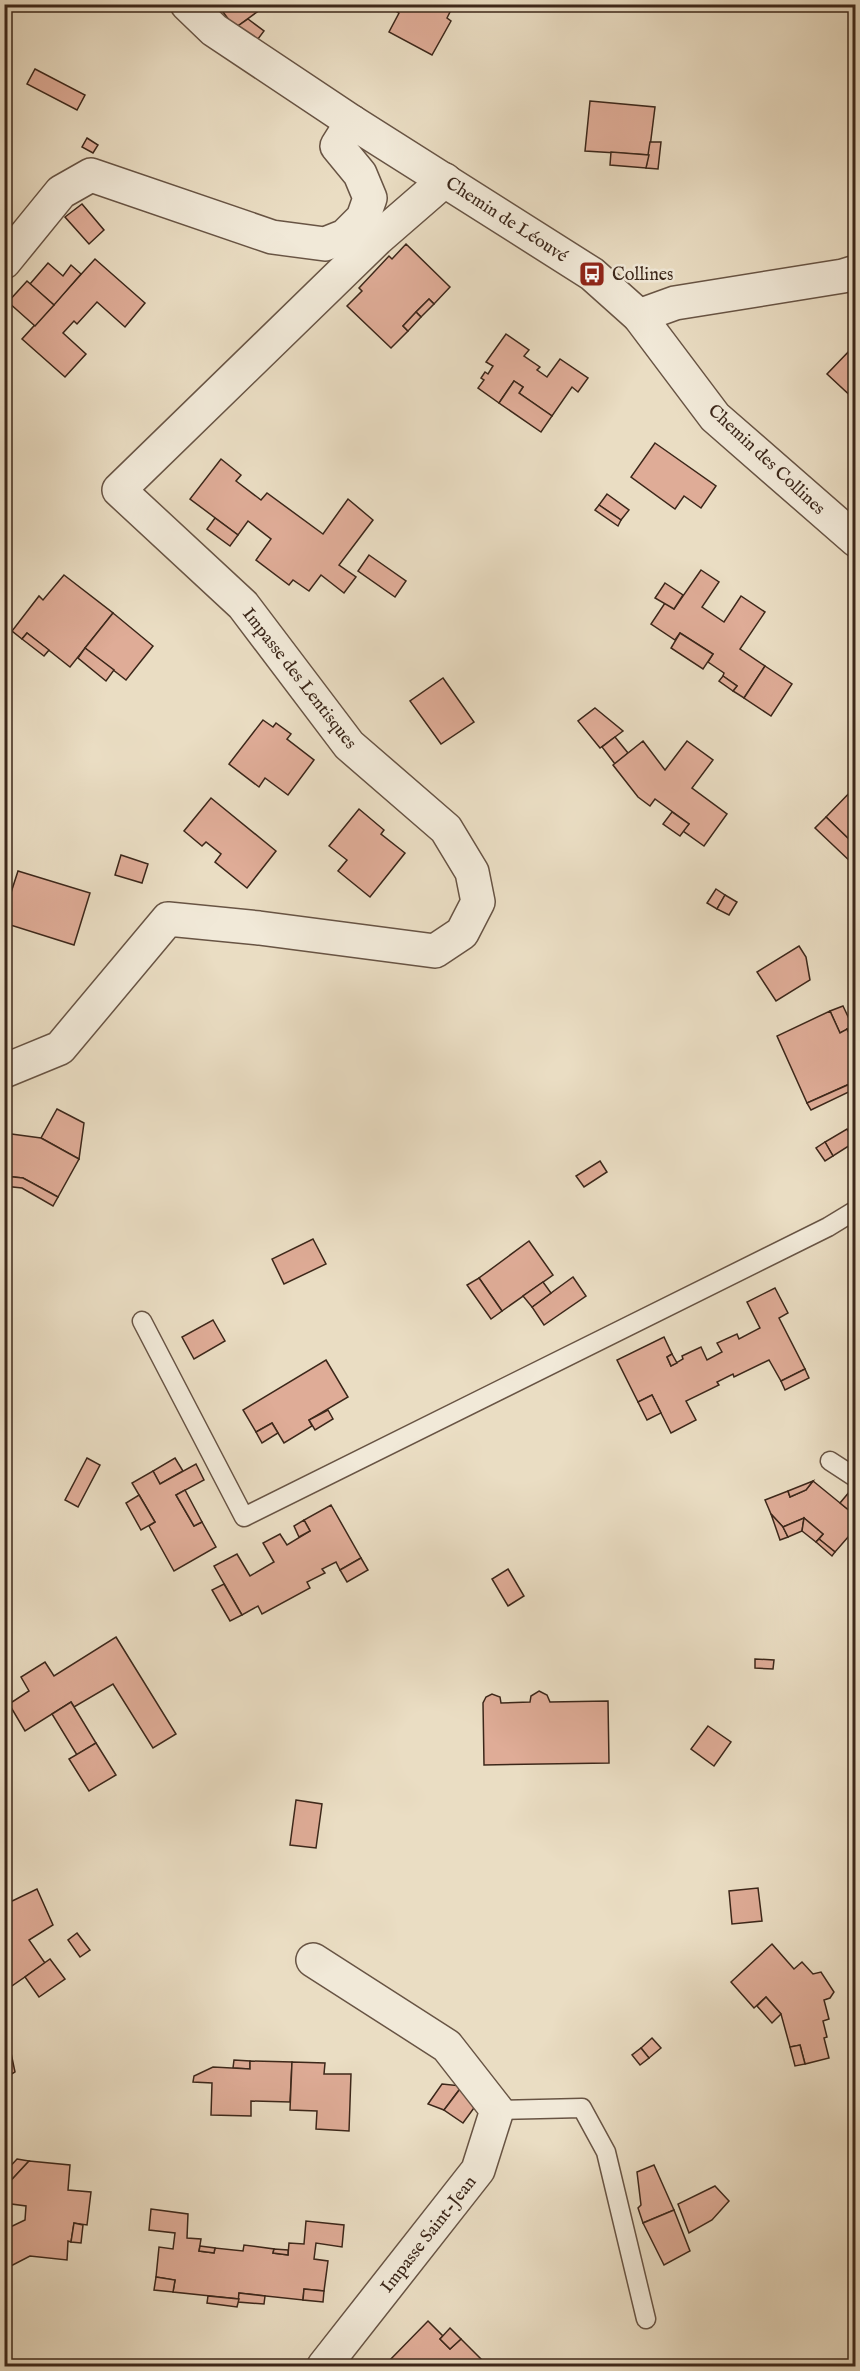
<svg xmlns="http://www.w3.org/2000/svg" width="860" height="2371" font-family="'IM FELL English',serif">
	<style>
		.building { fill: #dfac97; stroke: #3c271a; stroke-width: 1.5 }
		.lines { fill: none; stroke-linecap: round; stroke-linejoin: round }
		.service-casing { stroke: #685444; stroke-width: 21 }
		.minor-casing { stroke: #685444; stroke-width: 36 }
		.service { stroke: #f1e9d8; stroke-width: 18 }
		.minor { stroke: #f1e9d8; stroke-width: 33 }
		.labels { text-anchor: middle; stroke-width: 5; stroke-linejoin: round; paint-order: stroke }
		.street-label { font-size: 18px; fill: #3c271a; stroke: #f1e9d8 }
		.poi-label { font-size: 18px; fill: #3c271a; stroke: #f1e9d8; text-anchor: start }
	</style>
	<rect width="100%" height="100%" fill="#eaddc3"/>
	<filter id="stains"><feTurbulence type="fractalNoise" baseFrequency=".00333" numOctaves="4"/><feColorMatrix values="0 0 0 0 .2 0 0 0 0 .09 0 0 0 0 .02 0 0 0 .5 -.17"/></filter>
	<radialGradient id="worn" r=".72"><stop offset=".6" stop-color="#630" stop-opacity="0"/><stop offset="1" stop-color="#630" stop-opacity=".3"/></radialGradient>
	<!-- building -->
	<g class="building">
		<polygon points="217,4 251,4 257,12 235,28"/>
		<polygon points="393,4 454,4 447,18 451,21 432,55 389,32 399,13 391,8"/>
		<polygon points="248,19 264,31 255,43 235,28"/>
		<polygon points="35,69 85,95 77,110 27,84"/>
		<polygon points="590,101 655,107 649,155 585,151"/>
		<polygon points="87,138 98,145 93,153 82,147"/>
		<polygon points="650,142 661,142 658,169 646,168"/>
		<polygon points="856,142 856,166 852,165"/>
		<polygon points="611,152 649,155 646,168 610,165"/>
		<polygon points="82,204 104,230 89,244 65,217"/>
		<polygon points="406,244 450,287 434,304 429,299 416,312 403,326 408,331 391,348 347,306 362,291 359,288 389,256 392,259"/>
		<polygon points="95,259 145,303 125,327 97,302 77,324 74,321 63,333 86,354 65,377 22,339"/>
		<polygon points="48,263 63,276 71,265 81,274 54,305 30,284"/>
		<polygon points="27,281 54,305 35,326 8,302"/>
		<polygon points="429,299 434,304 421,317 416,312"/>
		<polygon points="416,312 421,317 408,331 403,326"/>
		<polygon points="506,334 529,350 524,356 540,367 537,370 547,377 560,359 588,378 578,392 572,387 552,416 519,393 523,387 514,381 499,403 478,388 484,380 481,378 485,372 488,374 493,366 486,362"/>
		<polygon points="852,348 856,351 856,401 827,374"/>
		<polygon points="514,381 523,387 519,393 552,416 541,432 499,403"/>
		<polygon points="655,443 716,486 701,508 684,496 675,509 631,477"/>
		<polygon points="221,459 241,475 236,481 261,500 267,493 323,534 348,499 373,520 339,565 356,577 344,593 321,575 309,591 293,580 289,585 256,560 271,539 248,521 238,535 190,499"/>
		<polygon points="607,494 629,510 621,520 599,505"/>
		<polygon points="599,505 621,520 618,526 595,510"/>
		<polygon points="215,518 238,535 230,546 207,529"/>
		<polygon points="369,555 406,581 395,597 358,571"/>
		<polygon points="701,570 719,582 702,607 724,622 741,596 765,612 740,649 765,666 744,698 733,691 737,686 723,676 724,673 708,662 713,654 680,633 675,640 651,624 665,603 674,609"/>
		<polygon points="64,575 113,613 70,667 27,633 22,639 12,631 39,596 43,600"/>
		<polygon points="665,583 683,595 674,609 655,598"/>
		<polygon points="113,613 153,646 126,680 85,648"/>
		<polygon points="27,633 49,650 44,656 22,639"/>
		<polygon points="680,633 713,654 703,669 671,648"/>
		<polygon points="85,648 114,670 106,681 78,658"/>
		<polygon points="765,666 792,684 771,716 744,698"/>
		<polygon points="723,676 737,686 733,691 719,681"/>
		<polygon points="443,678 474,722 441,744 410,701"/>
		<polygon points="595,708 623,731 600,748 578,721"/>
		<polygon points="263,720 273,727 276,723 291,734 287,739 314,760 288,795 265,778 259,787 229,764"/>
		<polygon points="615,737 628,753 615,764 602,747"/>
		<polygon points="643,741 665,770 687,741 713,760 692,788 727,814 704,846 683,831 689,824 655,799 650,806 638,797 613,765"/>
		<polygon points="856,786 856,846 826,817"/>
		<polygon points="211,798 276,851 247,888 215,862 221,854 206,842 202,846 184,831"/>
		<polygon points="359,809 384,830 381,834 405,853 370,897 338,871 347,860 329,846"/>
		<polygon points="672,812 689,824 680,836 663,824"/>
		<polygon points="826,817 856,846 854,865 815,828"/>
		<polygon points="121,855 148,864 142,883 115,875"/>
		<polygon points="18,871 90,893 74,945 4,923 4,904 7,905"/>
		<polygon points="716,889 725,895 717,909 707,903"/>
		<polygon points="725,895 737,902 729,915 717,909"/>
		<polygon points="799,946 806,957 810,980 776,1001 757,972"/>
		<polygon points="843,1006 853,1027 840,1033 830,1011"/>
		<polygon points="830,1011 840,1033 847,1029 856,1047 856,1081 807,1103 777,1036"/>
		<polygon points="853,1027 856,1032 856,1047 847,1029"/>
		<polygon points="852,1083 855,1089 811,1110 807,1103"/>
		<polygon points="57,1109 84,1123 79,1159 41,1138"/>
		<polygon points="847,1129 855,1142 833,1156 825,1142"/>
		<polygon points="4,1133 41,1138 79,1159 58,1197 23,1178 4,1176"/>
		<polygon points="825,1142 833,1156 825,1161 816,1148"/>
		<polygon points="600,1161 607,1172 584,1187 576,1176"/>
		<polygon points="4,1176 23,1178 58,1197 53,1206 22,1188 4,1186"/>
		<polygon points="313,1239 326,1264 284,1284 272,1259"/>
		<polygon points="529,1241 553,1275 502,1311 479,1278"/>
		<polygon points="573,1277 586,1296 544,1325 532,1307"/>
		<polygon points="479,1278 502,1311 491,1319 467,1285"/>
		<polygon points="543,1282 551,1293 532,1307 523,1296"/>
		<polygon points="775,1288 788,1313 779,1318 805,1369 781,1381 769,1360 734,1377 733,1374 717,1382 719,1385 686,1401 696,1420 671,1433 652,1395 638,1402 617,1360 664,1337 672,1354 667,1357 671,1366 683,1359 682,1356 701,1347 707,1360 722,1352 717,1343 737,1334 739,1339 760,1328 747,1302"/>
		<polygon points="213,1320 225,1341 194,1359 182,1337"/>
		<polygon points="672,1354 677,1363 671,1366 667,1357"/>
		<polygon points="326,1360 348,1397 309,1420 312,1426 284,1443 272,1423 256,1432 243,1410"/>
		<polygon points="805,1369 809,1378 785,1390 781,1381"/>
		<polygon points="652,1395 661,1413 647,1420 638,1402"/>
		<polygon points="328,1410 333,1419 315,1430 309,1420"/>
		<polygon points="272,1423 278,1433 262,1443 256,1432"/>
		<polygon points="87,1458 100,1465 78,1507 65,1500"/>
		<polygon points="175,1458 183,1471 160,1484 153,1471"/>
		<polygon points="196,1464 204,1480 176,1495 194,1526 202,1522 216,1547 174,1571 149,1526 155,1522 132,1483 153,1471 160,1484"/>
		<polygon points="813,1481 856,1516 856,1528 835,1552 819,1539 823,1534 804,1518 783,1527 771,1514 765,1500 788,1491 790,1497 806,1490"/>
		<polygon points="813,1481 806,1490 790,1497 788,1491"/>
		<polygon points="185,1490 202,1522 194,1526 176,1495"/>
		<polygon points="850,1491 856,1496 856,1516 840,1503"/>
		<polygon points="139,1495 155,1522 141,1530 126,1503"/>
		<polygon points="331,1505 361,1558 340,1570 336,1562 322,1569 325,1573 307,1582 310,1588 262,1614 258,1606 242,1615 214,1566 237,1554 250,1576 274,1562 263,1543 280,1534 287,1545 310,1531 304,1520"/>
		<polygon points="771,1514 783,1527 788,1537 780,1540"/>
		<polygon points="804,1518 802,1531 788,1537 783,1527"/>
		<polygon points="804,1518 823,1534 816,1542 802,1531"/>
		<polygon points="304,1520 310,1531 299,1537 294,1526"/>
		<polygon points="819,1539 835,1552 832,1556 816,1542"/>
		<polygon points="361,1558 368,1570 347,1582 340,1570"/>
		<polygon points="508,1569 524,1596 508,1606 492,1579"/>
		<polygon points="224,1584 242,1615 230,1621 212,1590"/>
		<polygon points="116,1637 176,1734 153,1748 113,1684 74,1707 71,1702 25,1731 9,1704 29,1691 21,1677 45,1662 54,1676"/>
		<polygon points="755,1659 774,1660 773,1669 755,1668"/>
		<polygon points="539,1691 547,1695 550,1702 608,1701 609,1763 484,1765 483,1703 486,1697 492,1694 500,1697 501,1703 530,1702 531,1696"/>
		<polygon points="71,1702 96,1743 77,1755 52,1714"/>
		<polygon points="708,1726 731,1742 714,1766 691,1749"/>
		<polygon points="96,1743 116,1775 89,1791 69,1759"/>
		<polygon points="296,1800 322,1804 316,1848 290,1845"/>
		<polygon points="758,1888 762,1921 732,1924 729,1891"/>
		<polygon points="37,1889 53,1925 29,1940 45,1963 6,1990 4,1987 4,1900 6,1904"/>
		<polygon points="77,1933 90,1950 80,1957 68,1940"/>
		<polygon points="772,1944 794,1969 802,1962 813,1974 821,1972 834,1992 830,1998 824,2000 829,2019 823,2021 827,2037 824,2038 829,2058 805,2064 800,2045 790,2047 781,2014 766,1997 754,2008 731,1982"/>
		<polygon points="50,1959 65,1979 39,1997 25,1977"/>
		<polygon points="766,1997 781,2014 772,2023 757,2006"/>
		<polygon points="652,2038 661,2048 649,2058 641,2048"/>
		<polygon points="800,2045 805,2064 795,2066 790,2047"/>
		<polygon points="641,2048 649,2058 640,2065 632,2055"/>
		<polygon points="4,2053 11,2053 15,2072 4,2079"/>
		<polygon points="234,2060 250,2061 250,2069 233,2068"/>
		<polygon points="250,2061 292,2062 290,2102 251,2101 251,2116 211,2115 212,2083 193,2082 194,2076 213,2067 250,2069"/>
		<polygon points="292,2062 325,2063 324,2074 351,2074 349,2131 316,2129 317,2111 290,2110"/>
		<polygon points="442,2084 462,2086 444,2110 428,2104"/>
		<polygon points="463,2085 479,2101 463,2123 444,2110"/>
		<polygon points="17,2159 29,2161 4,2188 4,2173"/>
		<polygon points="29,2161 70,2165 68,2190 91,2192 87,2225 74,2223 71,2242 68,2241 67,2260 30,2256 5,2269 4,2230 25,2220 26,2206 4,2203 4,2188"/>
		<polygon points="654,2165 674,2210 643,2223 638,2208 641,2205 637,2172"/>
		<polygon points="715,2186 729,2201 712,2220 689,2233 678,2204"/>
		<polygon points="151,2209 188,2214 187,2238 201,2239 199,2251 214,2253 215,2248 243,2251 244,2245 274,2249 273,2253 288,2255 289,2243 304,2244 306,2221 344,2225 342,2247 316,2243 314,2259 328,2261 324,2291 304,2289 303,2300 239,2293 239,2299 173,2292 175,2280 156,2277 159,2247 173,2249 175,2233 149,2230"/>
		<polygon points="674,2210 690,2251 664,2265 643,2223"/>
		<polygon points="74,2223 83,2225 81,2243 71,2242"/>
		<polygon points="200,2246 215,2248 214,2253 199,2251"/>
		<polygon points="274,2249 288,2250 288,2255 273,2253"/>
		<polygon points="156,2277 175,2280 173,2292 154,2290"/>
		<polygon points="304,2289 324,2291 323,2302 303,2300"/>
		<polygon points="239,2293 265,2296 264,2304 238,2302"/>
		<polygon points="208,2296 239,2299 237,2307 207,2303"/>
		<polygon points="428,2321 443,2336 440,2339 450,2349 461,2339 488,2366 388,2366 386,2364"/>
		<polygon points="450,2328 461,2339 450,2349 440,2339"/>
	</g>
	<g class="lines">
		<defs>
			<g id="service">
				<polyline points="142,1321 244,1517 828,1227 856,1210"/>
				<polyline points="830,1461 856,1478"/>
				<polyline points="497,2110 582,2108 606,2152 646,2319"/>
			</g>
			<g id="minor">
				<polyline points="187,4 214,30 352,122 592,274 639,316 715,417 856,540"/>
				<polyline points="4,262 61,192 91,175 272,237 325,244 345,236 363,218 370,198 360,174 337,146 352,122"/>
				<polyline points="639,316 675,303 843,276 856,272"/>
				<polyline points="4,1071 60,1048 168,919 259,928 435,951 462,933 478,902 472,872 446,829 349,745 243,605 119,490 377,239 445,180"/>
				<polyline points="313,1960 447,2046 497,2110 478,2170 324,2366"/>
			</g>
		</defs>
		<!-- service casing -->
		<use href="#service" class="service-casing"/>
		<!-- minor casing -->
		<use href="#minor" class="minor-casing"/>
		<!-- service -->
		<use href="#service" class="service"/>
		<!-- minor -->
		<use href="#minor" class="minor"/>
	</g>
	<!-- icons -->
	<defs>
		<symbol id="bus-square" viewBox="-11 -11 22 22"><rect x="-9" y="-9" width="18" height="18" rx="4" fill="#8f2418" stroke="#f1e9d8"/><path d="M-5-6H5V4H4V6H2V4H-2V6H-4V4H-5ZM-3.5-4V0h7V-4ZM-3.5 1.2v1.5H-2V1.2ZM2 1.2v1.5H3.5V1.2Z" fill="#fff"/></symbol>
	</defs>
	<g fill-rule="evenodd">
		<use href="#bus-square" x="577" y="259" width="30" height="30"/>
	</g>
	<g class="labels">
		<!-- street labels -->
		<g class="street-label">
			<text transform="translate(507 219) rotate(33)" y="6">Chemin de Léouvé</text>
			<text transform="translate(767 459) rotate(43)" y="6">Chemin des Collines</text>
			<text transform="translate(300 678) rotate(52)" y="6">Impasse des Lentisques</text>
			<text transform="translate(428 2234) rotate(-52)" y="6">Impasse Saint-Jean</text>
		</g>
		<!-- poi labels -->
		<g class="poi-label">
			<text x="612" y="280">Collines</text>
		</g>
	</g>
	<!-- margin -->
	<rect width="860" height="2371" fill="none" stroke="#eaddc3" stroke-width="24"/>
	<rect x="6" y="6" width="848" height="2359" fill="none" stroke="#3c271a" stroke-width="3"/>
	<rect x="12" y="12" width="836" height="2347" fill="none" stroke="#3c271a" stroke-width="1.5"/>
	<rect width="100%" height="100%" filter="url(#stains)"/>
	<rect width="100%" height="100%" fill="url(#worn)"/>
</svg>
